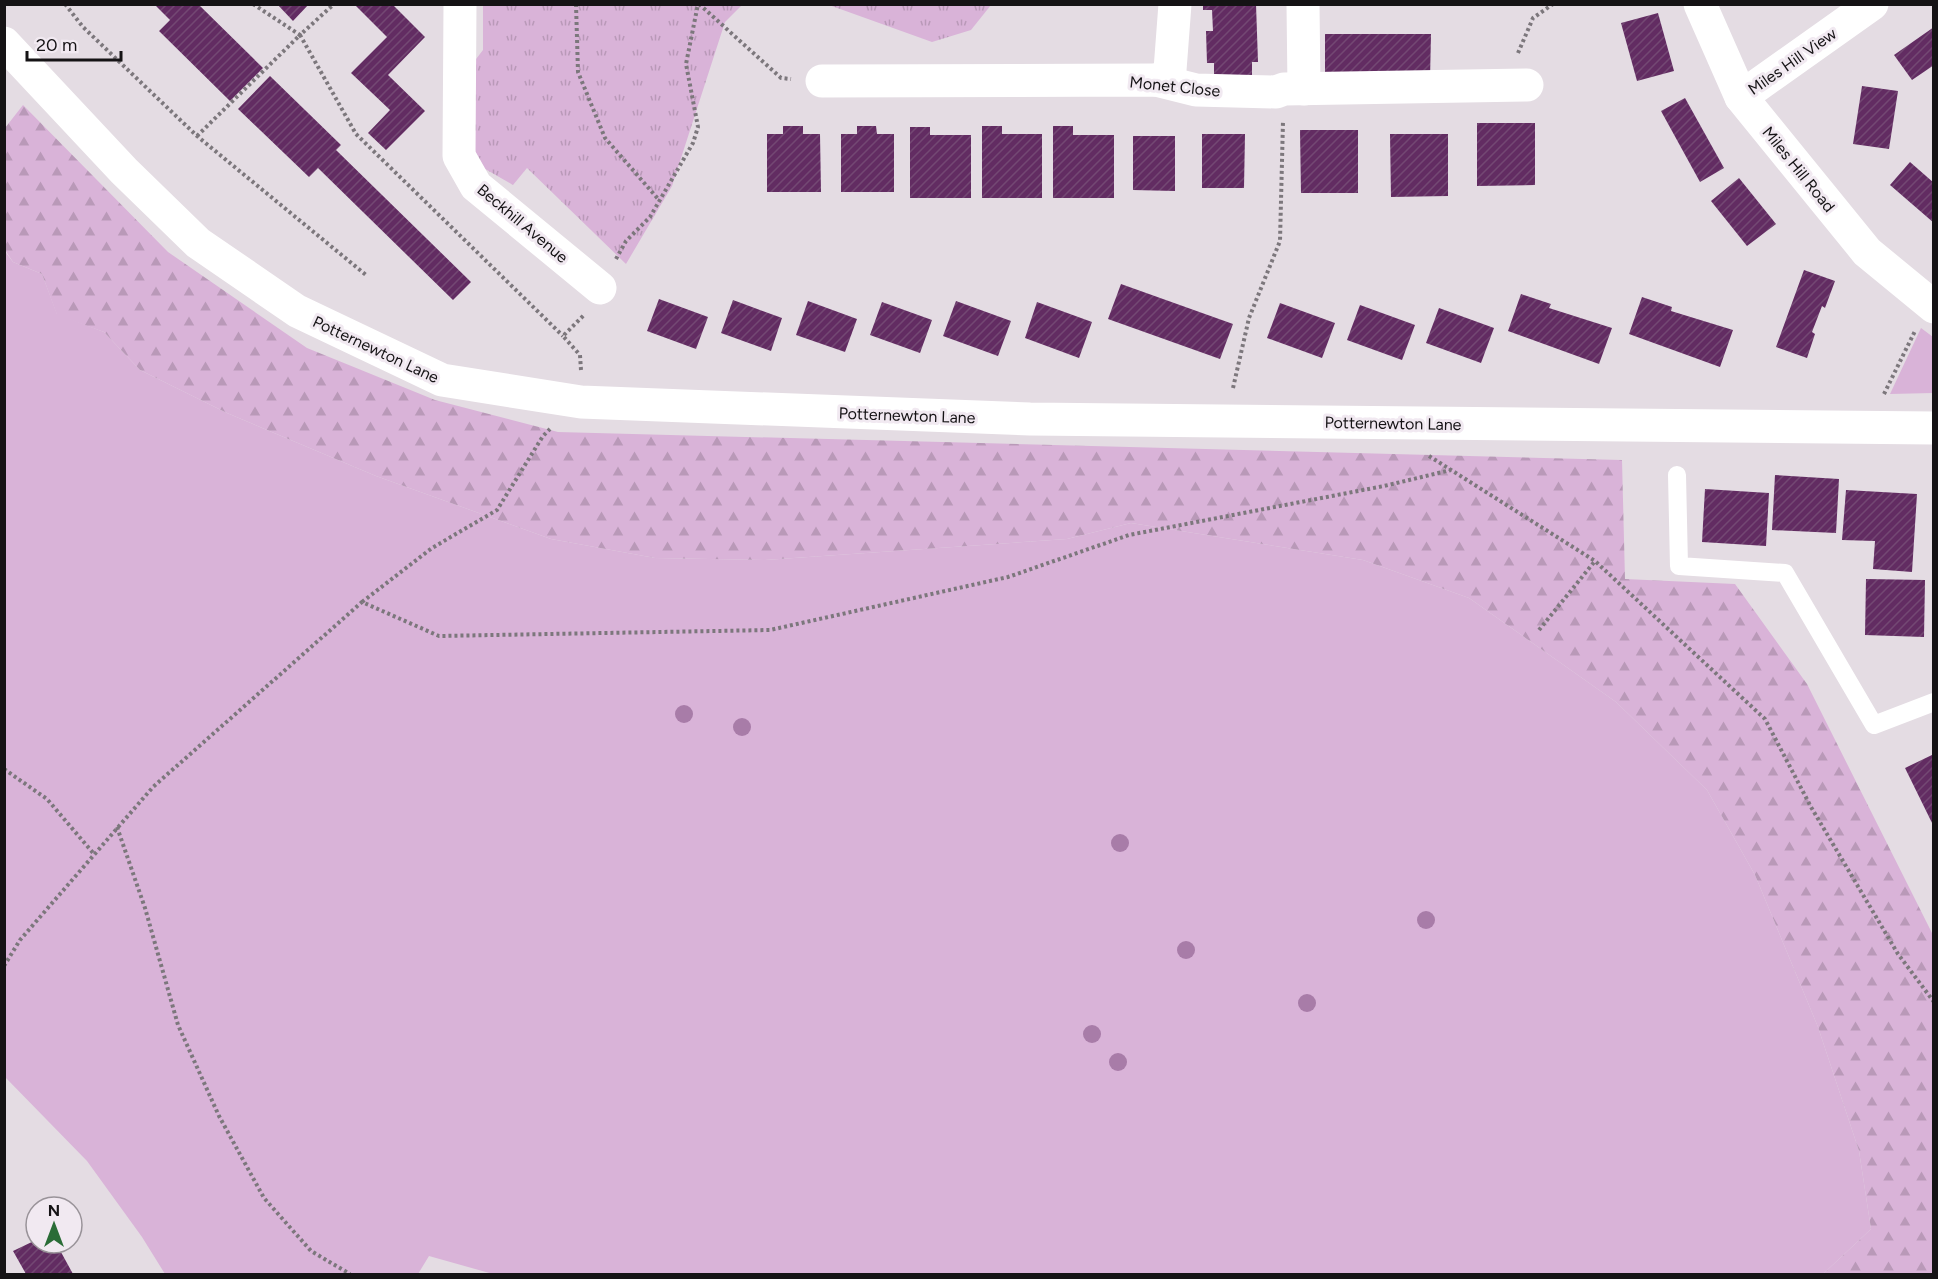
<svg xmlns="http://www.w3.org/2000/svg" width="1938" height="1279" font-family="Figtree,sans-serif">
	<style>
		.grass { fill: #d9b3d8 }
		.forest { fill: url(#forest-firs) }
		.park { fill: url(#park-tufts) }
		.building { fill: url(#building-hatch) }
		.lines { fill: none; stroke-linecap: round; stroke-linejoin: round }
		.path { stroke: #7c777c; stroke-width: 4; stroke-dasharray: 3 3; stroke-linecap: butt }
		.lane { stroke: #fff; stroke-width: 18 }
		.street { stroke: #fff; stroke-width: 33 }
		.secondary { stroke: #fff; stroke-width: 33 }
		.tree { fill: #a87ca8 }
		.labels { text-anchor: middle; stroke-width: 6; stroke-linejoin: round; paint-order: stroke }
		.street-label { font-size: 16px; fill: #151315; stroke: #f1e9f1 }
	</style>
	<defs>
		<pattern id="forest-firs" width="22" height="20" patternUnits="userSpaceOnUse" patternTransform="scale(1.5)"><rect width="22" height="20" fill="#d9b3d8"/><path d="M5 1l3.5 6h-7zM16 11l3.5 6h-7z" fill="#b999b8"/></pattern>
		<pattern id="park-tufts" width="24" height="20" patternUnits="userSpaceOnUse" patternTransform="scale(1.5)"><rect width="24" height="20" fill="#d9b3d8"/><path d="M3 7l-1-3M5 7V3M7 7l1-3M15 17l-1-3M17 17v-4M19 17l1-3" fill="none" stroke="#b999b8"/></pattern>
		<pattern id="building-hatch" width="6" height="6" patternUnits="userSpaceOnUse" patternTransform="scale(1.5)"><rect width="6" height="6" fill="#622c62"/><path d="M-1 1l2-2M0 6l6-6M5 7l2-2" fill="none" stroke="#734873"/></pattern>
	</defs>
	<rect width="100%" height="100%" fill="#e4dce3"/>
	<!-- grass -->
	<g class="grass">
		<polygon points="4,250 13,262 42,274 57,314 104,332 140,370 227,413 376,476 551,539 655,558 765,560 1067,539 1131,523 1363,560 1469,598 1616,702 1707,790 1755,875 1818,1027 1859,1151 1871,1229 1823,1274 493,1274 429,1256 418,1274 165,1274 142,1237 87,1161 5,1077"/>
		<polygon points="1921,328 1933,337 1933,393 1890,394"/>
	</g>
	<!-- forest -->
	<polygon class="forest" points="23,105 168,252 307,348 435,400 558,432 1622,460 1625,579 1735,584 1807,684 1933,935 1933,1274 1823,1274 1871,1229 1859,1151 1818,1027 1755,875 1707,790 1616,702 1469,598 1363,560 1131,523 1067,539 765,560 655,558 551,539 376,476 227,413 140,370 104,332 57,315 42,274 13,262 5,250 5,128"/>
	<!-- park -->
	<g class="park">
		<polygon points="483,5 742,5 725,22 672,186 626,264 527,168 513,185 480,166 473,143 473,63 483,50"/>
		<polygon points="829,5 991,5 971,30 932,42"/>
	</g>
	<!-- building -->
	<g class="building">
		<polygon points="154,4 198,4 263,68 230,101 159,31 170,20"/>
		<polygon points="277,4 309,4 293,21"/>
		<polygon points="354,4 392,4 425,37 388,75 425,111 386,150 368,133 390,110 351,73 387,37"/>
		<polygon points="1203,4 1256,4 1258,62 1252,62 1252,86 1214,87 1214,63 1207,63 1206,31 1213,31 1212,10 1203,10"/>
		<polygon points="1658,13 1674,71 1637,81 1621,23"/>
		<polygon points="1934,27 1934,65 1912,80 1894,55"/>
		<polygon points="1325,34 1431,34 1430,79 1325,79"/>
		<polygon points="270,76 341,145 336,150 471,282 453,300 318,168 309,177 238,109"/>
		<polygon points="1862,86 1898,91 1889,149 1853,144"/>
		<polygon points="1685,98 1724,168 1700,182 1661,111"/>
		<polygon points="1477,123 1535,123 1535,185 1477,186"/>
		<polygon points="783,126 803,126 803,134 820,134 821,192 767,192 767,134 783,134"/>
		<polygon points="857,126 876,126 877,134 894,134 894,192 841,192 841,134 857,134"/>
		<polygon points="982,126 1002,126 1002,134 1042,134 1042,198 982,198"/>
		<polygon points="1053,126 1073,126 1073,135 1114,135 1114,198 1053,198"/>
		<polygon points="910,127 930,127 930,135 971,135 971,198 910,198"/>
		<polygon points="1300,130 1358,130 1358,193 1301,193"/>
		<polygon points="1202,134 1245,134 1244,188 1202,188"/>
		<polygon points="1390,134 1448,134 1448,196 1391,197"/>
		<polygon points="1133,136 1175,136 1175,191 1133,190"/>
		<polygon points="1910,162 1934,183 1934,223 1890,185"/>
		<polygon points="1739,178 1776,224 1747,246 1711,201"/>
		<polygon points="1804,270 1835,281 1825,308 1822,306 1812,332 1815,334 1807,358 1776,347"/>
		<polygon points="1121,284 1233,324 1220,359 1108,319"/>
		<polygon points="1521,294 1551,304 1549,308 1612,328 1599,364 1508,331"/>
		<polygon points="1642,297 1672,307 1671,311 1733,330 1720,367 1629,334"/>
		<polygon points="659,299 708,317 696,349 647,331"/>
		<polygon points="733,300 782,318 771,351 721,333"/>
		<polygon points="808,301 857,319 845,352 796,335"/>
		<polygon points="956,301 1011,321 998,356 943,336"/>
		<polygon points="882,302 932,320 920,353 870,335"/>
		<polygon points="1037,302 1092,322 1079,358 1025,338"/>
		<polygon points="1280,303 1335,323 1322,358 1267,338"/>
		<polygon points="1360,305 1415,325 1402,360 1347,340"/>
		<polygon points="1439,308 1494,328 1481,363 1426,343"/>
		<polygon points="1775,475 1839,479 1836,533 1772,530"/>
		<polygon points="1705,489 1769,493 1766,546 1702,542"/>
		<polygon points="1846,490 1917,494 1912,572 1873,569 1875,541 1842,540"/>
		<polygon points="1866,579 1925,580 1924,637 1865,635"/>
		<polygon points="1934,754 1934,827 1905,768"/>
		<polygon points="36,1240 36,1243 56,1243 73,1274 26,1274 13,1251"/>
	</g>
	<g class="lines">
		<!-- path -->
		<g class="path">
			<polyline points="65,4 83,27 197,136 366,275"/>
			<polyline points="253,4 300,35 334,4"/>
			<polyline points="576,4 578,72 605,138 659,200"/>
			<polyline points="699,4 781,78 791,79"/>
			<polyline points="1518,53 1533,18 1553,4"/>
			<polyline points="197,136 300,35 356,134 563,336"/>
			<polyline points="616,259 626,241 650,217 693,143 698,127 686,64 698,4"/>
			<polyline points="581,370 580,355 563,336 584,315"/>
			<polyline points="1233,388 1249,318 1280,241 1283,121"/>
			<polyline points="1884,394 1915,331"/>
			<polyline points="1429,456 1595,561 1765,719 1811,807 1898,954 1934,1002"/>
			<polyline points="362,602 432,548 497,510 543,436 550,429"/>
			<polyline points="1539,630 1595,561"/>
			<polyline points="4,769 47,799 94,854"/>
			<polyline points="117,827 145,908 178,1025 219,1116 264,1198 311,1251 350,1274"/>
			<polyline points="4,966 20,940 153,787 362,602 439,636 770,630 1008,577 1129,535 1384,486 1451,470"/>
		</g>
		<!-- lane -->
		<polyline class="lane" points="1677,475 1679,566 1785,573 1874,725 1934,702"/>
		<!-- street -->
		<g class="street">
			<polyline points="460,4 459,156 476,186 600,288"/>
			<polyline points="1303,4 1304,89"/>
			<polyline points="1700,4 1741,97 1867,252 1934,307"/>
			<polyline points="1156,80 1166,77 1170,70 1175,4"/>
			<polyline points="822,81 1156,80 1196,90 1276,92 1284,89 1527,85"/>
			<polyline points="1741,97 1872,4"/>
		</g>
		<!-- secondary -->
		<polyline class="secondary" points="4,43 124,171 198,243 297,311 442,380 581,402 1030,419 1934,428"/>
	</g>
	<!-- trees -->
	<g class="tree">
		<circle cx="684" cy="714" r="9"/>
		<circle cx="742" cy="727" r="9"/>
		<circle cx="1120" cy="843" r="9"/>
		<circle cx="1426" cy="920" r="9"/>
		<circle cx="1186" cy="950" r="9"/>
		<circle cx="1307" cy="1003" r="9"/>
		<circle cx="1092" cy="1034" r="9"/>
		<circle cx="1118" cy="1062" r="9"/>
	</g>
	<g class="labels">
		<!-- street labels -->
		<g class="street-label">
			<text transform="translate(1792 61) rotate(-35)" y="6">Miles Hill View</text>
			<text transform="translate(1175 86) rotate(6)" y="6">Monet Close</text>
			<text transform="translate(1799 169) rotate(51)" y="6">Miles Hill Road</text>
			<text transform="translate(523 223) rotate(40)" y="6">Beckhill Avenue</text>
			<text transform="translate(376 349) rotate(25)" y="6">Potternewton Lane</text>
			<text transform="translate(907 415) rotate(2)" y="6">Potternewton Lane</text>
			<text transform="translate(1393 423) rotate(1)" y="6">Potternewton Lane</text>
		</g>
	</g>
	<!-- border -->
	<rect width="1938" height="1279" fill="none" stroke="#151315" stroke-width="12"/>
	<!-- north arrow -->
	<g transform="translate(54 1225)"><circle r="28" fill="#f1e9f1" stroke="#999399" stroke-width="1.5"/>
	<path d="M0-4.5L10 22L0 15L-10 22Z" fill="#2a6c37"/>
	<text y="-9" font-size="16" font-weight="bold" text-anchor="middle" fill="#151315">N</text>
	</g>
	<!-- scale -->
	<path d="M27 51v9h94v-9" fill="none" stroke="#151315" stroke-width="3"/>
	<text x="36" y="51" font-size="18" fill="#151315" stroke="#f1e9f1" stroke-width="4.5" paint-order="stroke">20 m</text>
</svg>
